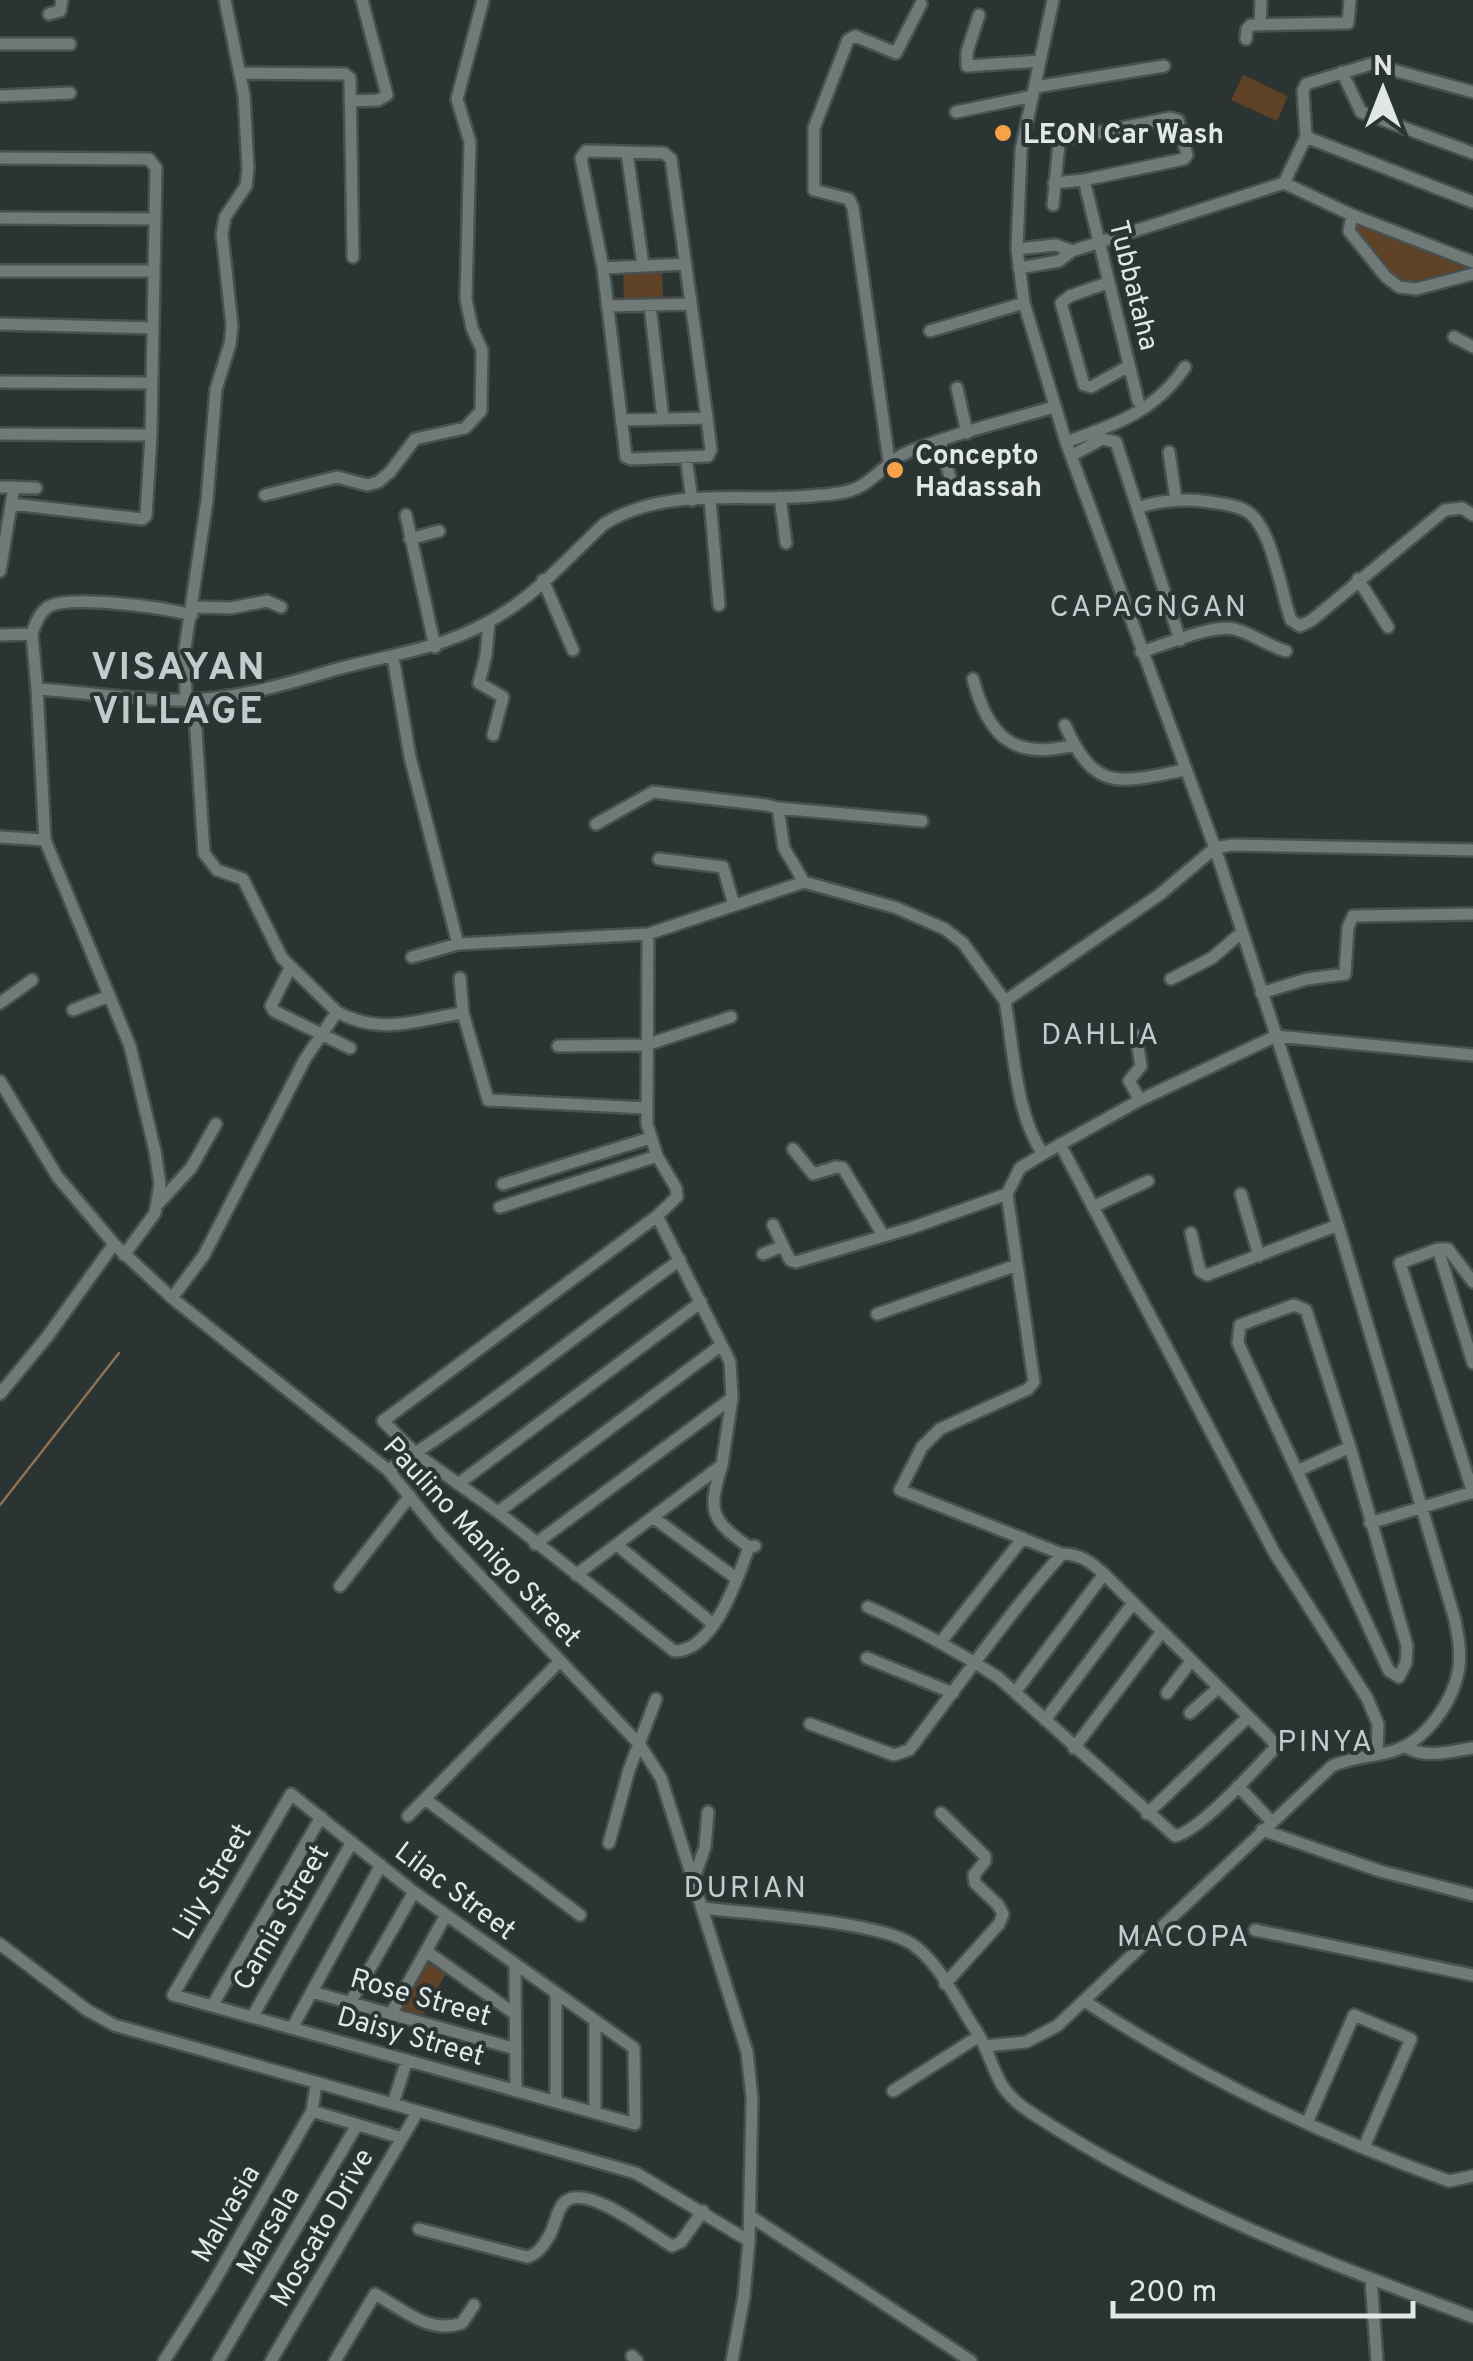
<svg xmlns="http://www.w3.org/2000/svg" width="1473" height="2361" font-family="Overpass,sans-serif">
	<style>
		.green { fill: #5f4125 }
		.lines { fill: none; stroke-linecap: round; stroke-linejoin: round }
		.stream { stroke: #8d7252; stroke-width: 2.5 }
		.minor-casing { stroke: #485050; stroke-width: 16 }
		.minor { stroke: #6f7a79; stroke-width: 11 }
		.poi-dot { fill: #f7a149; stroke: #2a3433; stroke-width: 4 }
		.labels { text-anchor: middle; stroke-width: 8; stroke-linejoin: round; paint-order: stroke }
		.poi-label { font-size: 28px; font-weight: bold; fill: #e0e7e6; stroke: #2a3433; text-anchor: start }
		.street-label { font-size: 28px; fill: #e0e7e6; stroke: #2a3433 }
		.neighbourhood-label { font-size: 30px; letter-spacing: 2.5px; fill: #c1cdcc; stroke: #2a3433 }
		.district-label { font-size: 38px; font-weight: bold; letter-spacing: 2.5px; fill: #c1cdcc; stroke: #2a3433 }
	</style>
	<rect width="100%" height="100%" fill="#2a3433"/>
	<path class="green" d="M1243 75 1288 96 1277 121 1231 100Z
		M1357 224 1472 267C1451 279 1419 292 1395 278 1380 269 1367 248 1356 236Z
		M662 271 663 299 624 301 623 272Z
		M426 1962 446 1973 421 2018 401 2007Z"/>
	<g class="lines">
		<path class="stream" d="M0 1505 119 1353"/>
		<defs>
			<path id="minor" d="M49 14 60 11 62 0
				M979 15 967 52V66L1040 61
				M1260 24 1261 0
				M1246 39 1247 29 1251 25 1348 23 1350 0
				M0 44H70
				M1342 72 1361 112 1473 153
				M240 73 345 74 350 78 353 257
				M1035 87 1164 66
				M0 96 70 93
				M350 101 378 100 387 95 362 0
				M956 112 1033 96
				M1306 137 1473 202
				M586 151 664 153 671 159 707 418 711 450 708 456 631 459 626 457 603 268 581 158Z
				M627 153 643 265
				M0 158 149 159 156 168 151 435 146 516 142 519 12 504
				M1084 180 1138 401
				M1284 183 1306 137 1303 91 1306 84 1371 64 1473 92
				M1284 183 1352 215 1473 262
				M1053 205 1059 143 1062 140 1170 118 1178 120 1187 155 1184 159 1084 180 1054 183
				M1352 215 1349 231 1386 277 1399 287 1416 289 1473 274
				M0 218 155 219
				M1017 249 1056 245 1072 251
				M603 268 686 264
				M1019 268 1059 261 1072 251 1284 183
				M0 271H154
				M1107 283 1070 296 1061 303 1084 385 1091 387 1129 366
				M650 305 663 419
				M607 306 691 304
				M0 324 153 328
				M930 331 1024 303
				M1454 337 1473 347
				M0 382 152 383
				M957 388 967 433
				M623 420 707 418
				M0 434 151 435
				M940 441 953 488
				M1066 442C1114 425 1155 412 1185 367
				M1169 452 1176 500
				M1071 456 1102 439 1116 442 1180 640
				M686 457 692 500
				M889 461 853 208 849 199 814 190V128L848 40 855 36 896 53 921 4
				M0 487 36 488
				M265 495 337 477 367 485 378 482 390 472 415 439 465 428 481 411 482 350 472 328 466 299 470 142 457 99 483 0
				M780 497 786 543
				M710 499 719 605
				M1140 507C1163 500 1186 498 1210 502 1223 504 1237 505 1248 512 1272 528 1281 593 1291 620L1300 626 1312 620 1445 510 1462 508 1473 515
				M406 515 435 647
				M410 539 439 531
				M0 571 14 487
				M1358 579 1388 627
				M543 580 573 650
				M193 607 231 608 267 601 281 607
				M489 622 486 655 479 683 503 697 493 735
				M32 634C35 624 39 613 48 607 69 594 166 608 192 615
				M0 635 32 634 37 689C85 692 133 700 181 700 235 700 286 684 337 669 401 652 451 648 508 610 543 587 574 552 604 524 668 484 751 504 821 495 833 494 848 493 859 487 877 478 888 460 908 452 955 433 1006 421 1054 407
				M1141 652C1164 645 1212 624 1234 629 1252 633 1268 646 1286 651
				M393 657 410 757 458 944
				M973 679C988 736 1013 761 1074 745
				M37 689 45 840 130 1046 155 1151 160 1184 155 1213 124 1255
				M194 700 204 853 217 870 243 879 282 958 337 1012
				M186 701 185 648 207 500 216 389 230 344 232 326 222 234 225 217 246 186 248 168 244 95 225 0
				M1065 725C1095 794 1120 782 1185 770
				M778 808 922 821
				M596 824 653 792 766 805 778 808 784 848 804 882
				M0 837 45 840
				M659 859 723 867 734 905
				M648 934 647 1124 657 1156 676 1188 677 1197 657 1216 383 1421 415 1453 498 1512 674 1651C714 1652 738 1577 749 1547
				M412 957 458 944 648 934 804 882 897 908 945 929 963 943 1005 1001 1159 895 1215 848 1232 845 1473 850
				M290 968 271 1006 274 1011 350 1048
				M460 978 463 1013 488 1100 646 1108
				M1171 979 1212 958 1241 933
				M1261 993 1307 979 1345 974 1348 927 1353 916 1473 914
				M1005 1001C1014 1050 1015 1113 1043 1154
				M0 1003 32 980
				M73 1010 109 996
				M1136 1036 1141 1066 1129 1081 1140 1100
				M558 1046 646 1045 731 1017
				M0 1081 57 1176 114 1244 172 1298 388 1470 441 1535 640 1745 661 1778 747 2052 752 2098 749 2241 744 2296 732 2361
				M1060 1144 1274 1552 1367 1698 1378 1724 1377 1754
				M793 1149 813 1174 836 1167 843 1168 883 1235
				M503 1184 650 1138
				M1241 1194 1259 1256
				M158 1204 191 1168 216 1124
				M500 1207 657 1156
				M1093 1207 1148 1181
				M773 1225 783 1246
				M1191 1233 1200 1271 1207 1275 1338 1225
				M1438 1249 1473 1363
				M763 1254 783 1246 790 1260 796 1262 911 1228 1007 1194
				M1473 1282 1448 1249H1438L1400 1263 1473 1493
				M172 1298 204 1255 305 1059 337 1012C383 1036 414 1020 463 1013
				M1294 1305 1306 1310 1350 1447 1407 1646 1406 1663 1399 1677 1389 1671 1238 1343 1240 1325Z
				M877 1314 1017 1265
				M0 1394 47 1337 114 1244
				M722 1465C707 1512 711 1520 749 1547L755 1546
				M388 1470C490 1408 582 1329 680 1260
				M1297 1471 1350 1447
				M458 1484 701 1302
				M498 1512 720 1346
				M654 1518 737 1579
				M1370 1523 1473 1492
				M535 1544 732 1398
				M617 1545 713 1624
				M1062 1554 900 1490 922 1447 940 1429 1028 1389 1034 1382 1007 1194 1020 1168 1043 1154 1140 1100 1276 1036 1473 1055
				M576 1575 722 1465 732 1398 730 1362 657 1216
				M340 1586 410 1496
				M940 1643 1023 1538
				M867 1658 953 1693
				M1016 1691 1104 1574
				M1167 1693 1191 1661
				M1190 1713 1218 1688
				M1045 1720 1133 1603
				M810 1724 894 1755 909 1750C959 1685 1007 1615 1062 1554 1080 1554 1091 1562 1104 1574L1266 1734 1275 1744 1274 1749C1254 1770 1200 1831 1175 1836L999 1678C957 1651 914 1627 868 1607
				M1405 1746C1424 1760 1451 1751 1473 1748
				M1074 1748 1161 1633
				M1238 1786 1271 1821
				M291 1794 414 1892 634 2048 635 2124 173 1995Z
				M425 1799 580 1915
				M941 1813 985 1856V1861L974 1875 975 1883 998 1905 1003 1914 999 1924 945 1984
				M1147 1814 1248 1717
				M408 1816 560 1661
				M1262 1830 1380 1871 1473 1895
				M609 1843 629 1770 656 1699
				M694 1878 705 1847 708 1812
				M704 1908C751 1914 877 1921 912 1944 939 1962 957 2002 975 2029 999 2066 989 2086 1033 2114 1169 2203 1321 2261 1473 2317
				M1255 1930 1473 1975
				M0 1944 87 2010 114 2025 636 2173 749 2241
				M426 1951 515 2014
				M515 1965 516 2091
				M312 1992 516 2049
				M1086 2002C1200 2077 1321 2135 1449 2181L1473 2176
				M350 2003 414 1892
				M212 2006 321 1817
				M391 2014 446 1915
				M252 2017 352 1842
				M292 2028 381 1865
				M985 2046 1026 2042 1057 2026 1332 1766C1352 1757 1372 1757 1393 1751 1426 1741 1454 1701 1459 1667 1461 1651 1458 1636 1455 1620L1338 1225 1215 848 1066 442 1024 303 1017 249 1021 150 1053 0
				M893 2091 979 2036
				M556 2102V1994
				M393 2104 407 2060
				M312 2111 402 2138
				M595 2113V2021
				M1307 2123 1354 2015 1411 2039 1364 2147
				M750 2216 971 2361
				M419 2229 527 2257C538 2254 543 2246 549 2236 555 2227 557 2207 566 2201 589 2184 652 2235 672 2246L681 2242 703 2211
				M1371 2280 1377 2361
				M632 2356 637 2361
				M164 2361 211 2287 312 2111 316 2084
				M218 2361 357 2125
				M271 2361 414 2118
				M335 2361 375 2294C403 2309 429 2335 462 2323L474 2305"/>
		</defs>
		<use href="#minor" class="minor-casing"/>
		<use href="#minor" class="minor"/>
	</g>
	<g class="poi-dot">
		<circle cx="1003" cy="133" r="10"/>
		<circle cx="895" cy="470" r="10"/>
	</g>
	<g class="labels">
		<g class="poi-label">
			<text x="1023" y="143">LEON Car Wash</text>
			<text x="915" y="464">Concepto<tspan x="915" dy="32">Hadassah</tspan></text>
		</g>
		<g class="street-label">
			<text transform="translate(1135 285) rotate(76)" y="10">Tubbataha</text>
			<text transform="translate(483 1541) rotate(47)" y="10">Paulino Manigo Street</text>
			<text transform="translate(211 1881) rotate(-60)" y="10">Lily Street</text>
			<text transform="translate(456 1890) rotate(37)" y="10">Lilac Street</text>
			<text transform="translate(280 1917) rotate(-60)" y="10">Camia Street</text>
			<text transform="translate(421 1996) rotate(16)" y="10">Rose Street</text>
			<text transform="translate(411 2035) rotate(16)" y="10">Daisy Street</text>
			<text transform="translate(225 2213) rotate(-60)" y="10">Malvasia</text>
			<text transform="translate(321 2227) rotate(-60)" y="10">Moscato Drive</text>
			<text transform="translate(267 2230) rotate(-60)" y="10">Marsala</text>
		</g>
		<g class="neighbourhood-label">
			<text x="1149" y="616">CAPAGNGAN</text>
			<text x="1101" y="1044">DAHLIA</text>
			<text x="1326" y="1751">PINYA</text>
			<text x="746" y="1897">DURIAN</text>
			<text x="1184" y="1946">MACOPA</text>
		</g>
		<g class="district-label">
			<text x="179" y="679">VISAYAN<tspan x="179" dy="44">VILLAGE</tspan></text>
		</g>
	</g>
	<g transform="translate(1383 90)" stroke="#2a3433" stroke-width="8" paint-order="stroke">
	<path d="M0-8L18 38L0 25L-18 38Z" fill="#e0e7e6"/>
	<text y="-15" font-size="28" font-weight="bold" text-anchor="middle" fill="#e0e7e6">N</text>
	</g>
	<path d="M1113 2301v15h300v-15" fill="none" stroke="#e0e7e6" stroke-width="5"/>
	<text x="1128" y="2301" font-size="30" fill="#e0e7e6" stroke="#2a3433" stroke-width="8" paint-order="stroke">200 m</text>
</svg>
